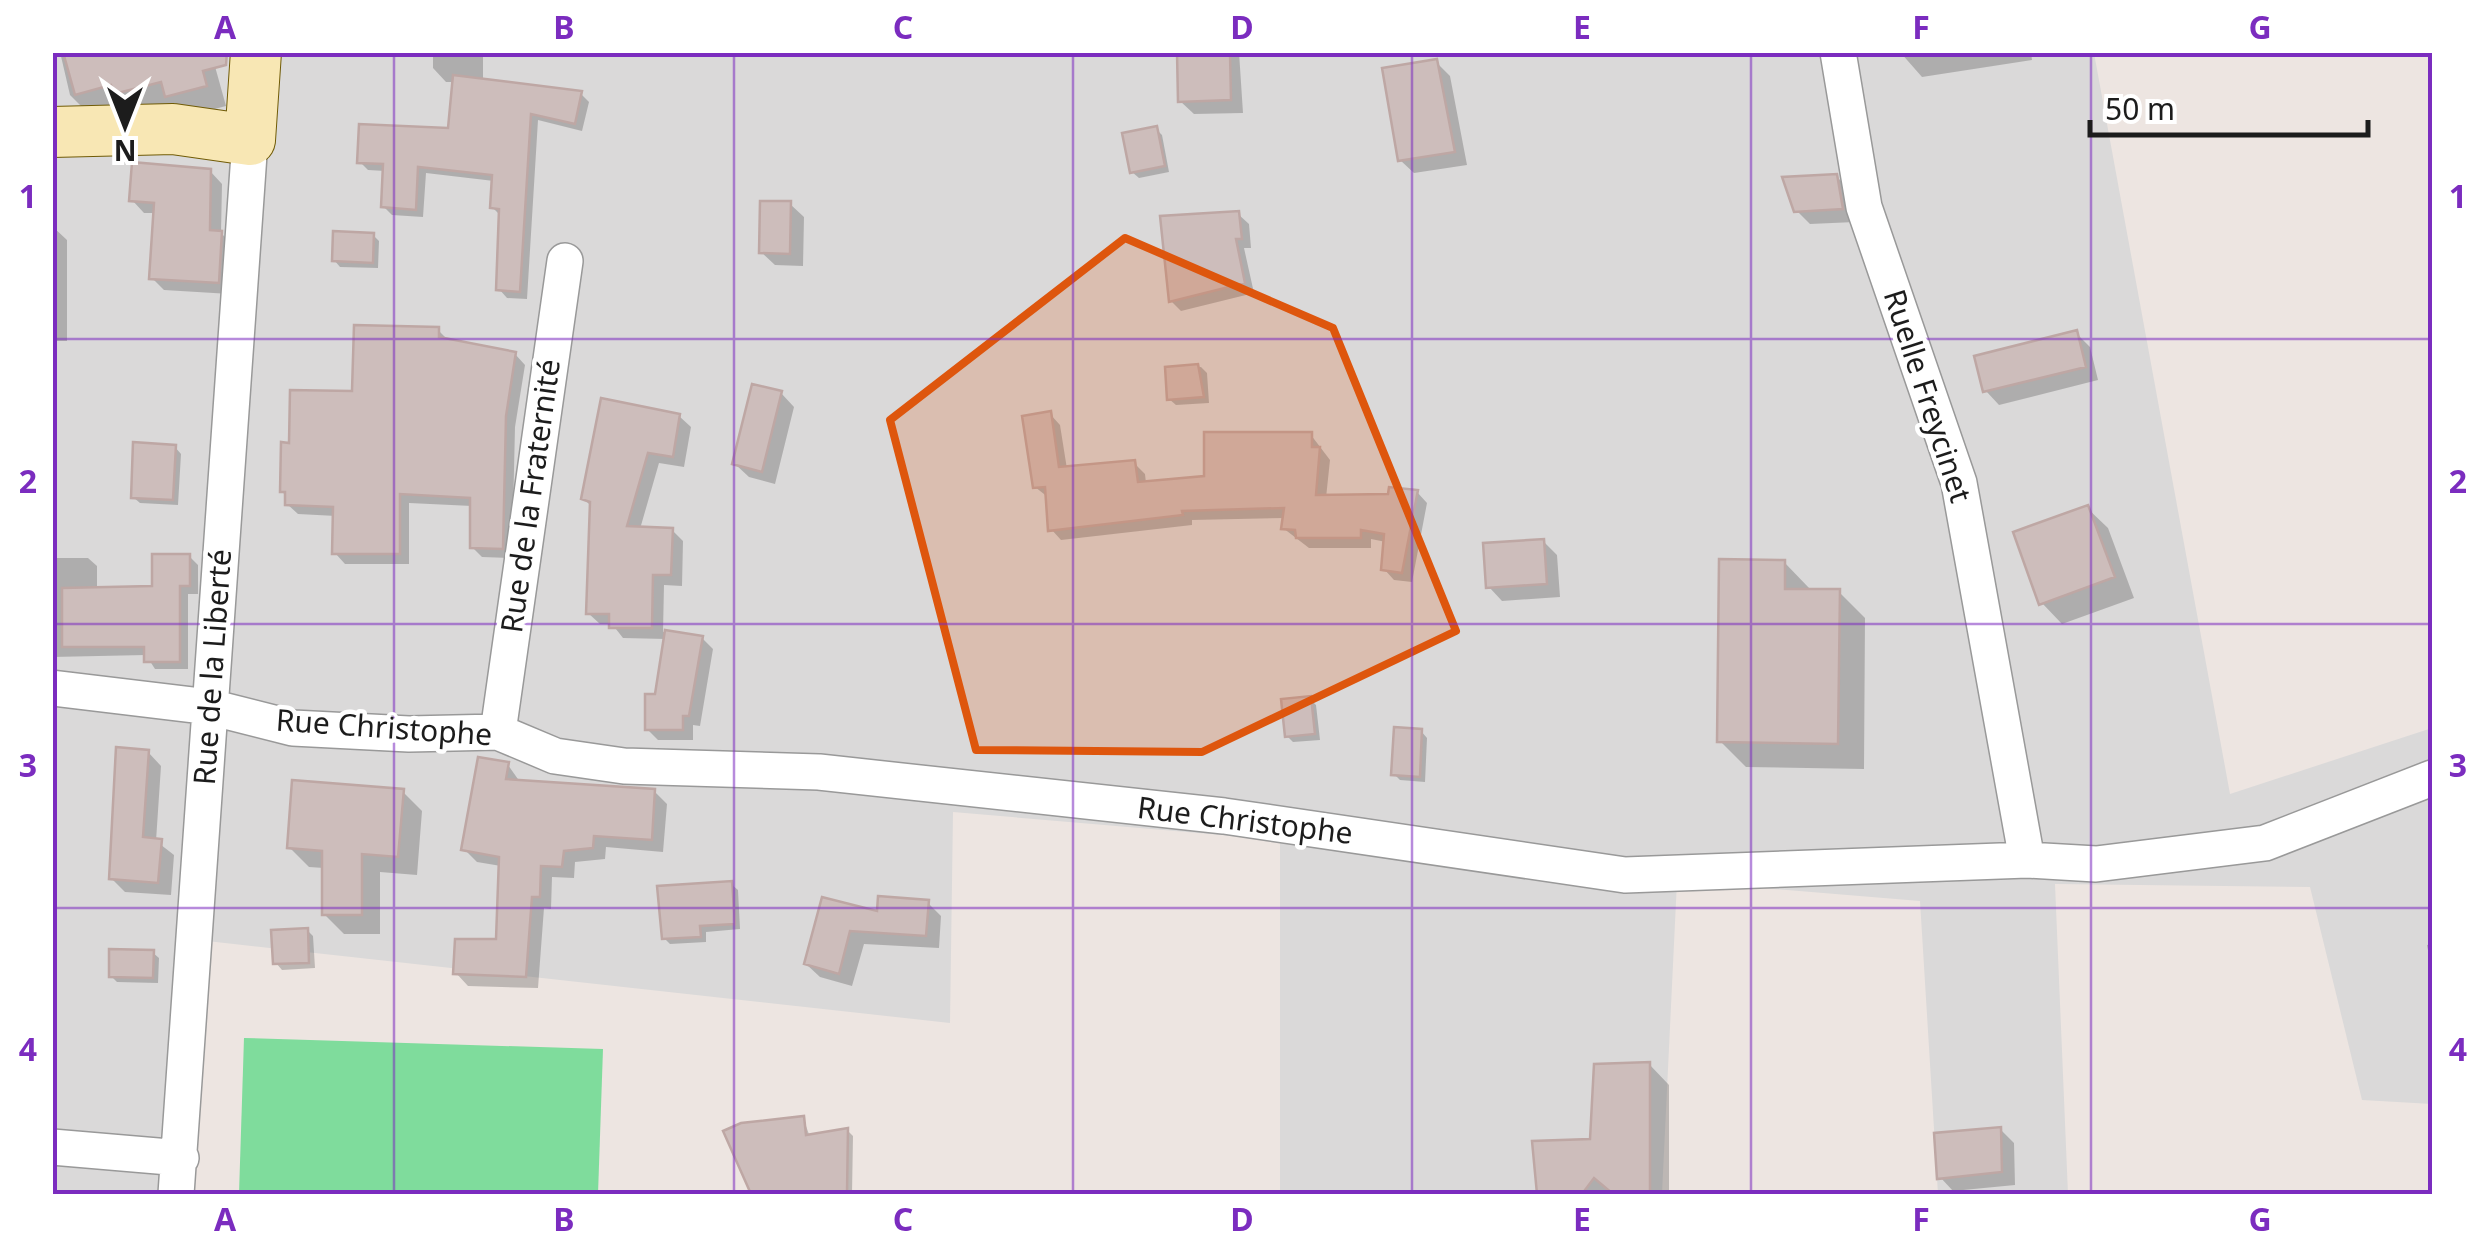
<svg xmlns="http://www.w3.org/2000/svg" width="2485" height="1247" font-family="'Noto Sans',sans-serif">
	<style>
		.residential { fill: #dad9d9 }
		.pitch { fill: #7fdc9c }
		.shadow { fill: #0003 }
		.building { fill: #cdbdbb; stroke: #bea7a4; stroke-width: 2.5 }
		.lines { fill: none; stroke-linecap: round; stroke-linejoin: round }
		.street-casing { stroke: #999; stroke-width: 38 }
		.secondary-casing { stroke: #705b06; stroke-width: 52 }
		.street { stroke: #fff; stroke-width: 35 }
		.secondary { stroke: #f8e7b4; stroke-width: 50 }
		.marked { fill: #de560d; fill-opacity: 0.2; stroke: #de560d; stroke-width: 8; stroke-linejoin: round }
		.grid { fill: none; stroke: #7b2cbf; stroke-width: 2.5; stroke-opacity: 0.55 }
		.labels { text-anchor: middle; stroke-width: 9; stroke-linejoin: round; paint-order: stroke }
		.street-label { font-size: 30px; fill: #1c1c1c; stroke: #fff }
		.neatline { fill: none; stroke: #7b2cbf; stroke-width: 4 }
		.grid-label { font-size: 32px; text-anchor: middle; font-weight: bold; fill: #7b2cbf }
	</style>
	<rect width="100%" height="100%" fill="#ede5e1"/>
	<path class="residential" d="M52 53H2094L2230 794 2432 728V1104L2362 1100 2310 887 2055 884 2068 1194H1938L1920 901 1677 881 1662 1194H1280V840L953 812 950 1023 207 941 174 1194H53Z"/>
	<path class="pitch" d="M244 1038 603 1049 598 1194H239Z"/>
	<path class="shadow" d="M60 52H211L226 106 188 116 175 103 136 113 91 116 70 95Z
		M433 52H483V82L581 94 589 102 582 131 538 120 527 299 507 298 499 289 501 216 492 207 494 181 426 173 423 217 392 215 383 206 385 171 368 170 360 162 451 131 455 82H446L433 68Z
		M1179 52H1239L1243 113 1194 114 1180 101Z
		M1900 52H2031L2032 60 1922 77Z
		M1436 62 1450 76 1467 165 1414 173 1400 160Z
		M1156 129 1162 135 1169 172 1139 178 1132 172Z
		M210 171 222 184 221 233 233 245 230 294 164 290 152 278 156 213H144L132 200Z
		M1836 176 1850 190 1855 222 1810 224 1796 210Z
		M790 204 804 217 803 266 775 265 761 252Z
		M1238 214 1249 224 1251 248H1244L1254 293 1181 311 1171 301Z
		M52 226 67 240V341H52Z
		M373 235 379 241 378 268 340 267 334 260Z
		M438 330 448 340 515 354 525 365 515 427 512 558 482 557 472 547V506L409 503V564H345L335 553 336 516 298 514 287 504 283 491 291 445Z
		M2076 333 2090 347 2098 380 1999 405 1986 391Z
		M1201 367 1207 373 1209 403 1176 405 1169 399 1167 369Z
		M781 393 794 407 775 484 749 477 735 464Z
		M1050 414 1060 425 1067 469 1134 463 1145 474 1146 483 1207 478 1311 435 1330 460 1326 498 1417 492 1427 503 1412 582 1394 580 1384 569 1386 542 1371 539V548H1309L1283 528 1285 518 1192 520V525L1061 540 1051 529 1049 498 1035 487Z
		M679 416 691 427 684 467 659 463 640 529 672 530 683 541 682 586 664 585 663 632 702 638 713 649 700 726 693 725V740H658L647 729 666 639 623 638 612 624H600L588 613 592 507 584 499Z
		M175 447 181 454 178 505 140 503 133 497Z
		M2087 508 2108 528 2134 598 2062 624 2042 603Z
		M1543 541 1557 555 1560 597 1502 601 1489 587Z
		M189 556 198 565V594H188V669H155L146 655 52 657V558H88L97 566V590L155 589Z
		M1784 562 1810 589 1839 592 1865 618 1864 769 1746 767 1720 741Z
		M1310 699 1316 705 1320 740 1293 742 1287 736Z
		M1421 731 1427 738 1425 782 1400 780 1394 774Z
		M148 752 161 766 156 841 174 855 171 895 125 892 111 878Z
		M508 765 520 782 654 791 667 804 663 852 606 847 605 859 575 862 574 878 552 877 551 909 544 908 538 988 468 986 456 973 499 942 501 866 477 862 464 849Z
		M403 792 422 811 417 875 380 872V934H344L324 914V868L309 867 289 847Z
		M731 884 738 890 740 929 706 932V942L670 944 664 938Z
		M824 900 879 915 927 902 941 916 939 948 864 944 852 986 820 977 806 964Z
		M307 930 313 936 315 968 282 970 276 963Z
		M2432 944V971L2427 945Z
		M152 952 159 958 158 983 117 982 111 976Z
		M1649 1064 1669 1085V1194H1542L1540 1191 1593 1141Z
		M803 1118 810 1137 847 1130 853 1136 852 1194H753L726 1133Z
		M2000 1129 2014 1143 2015 1185 1953 1191 1940 1177Z"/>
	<path class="building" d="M63 52H227L226 65 203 71 207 86 165 97 161 82 114 94 111 85 75 95Z
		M1177 52H1230L1231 100 1178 102Z
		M1437 59 1455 152 1398 161 1382 68Z
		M453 75 582 91 575 124 531 114 520 292 496 290 499 209 490 208 492 175 418 167 416 210 381 207 383 164 357 163 359 124 448 128Z
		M1157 126 1165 166 1130 173 1122 133Z
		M132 162 211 169 210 230 222 231 219 283 149 279 154 203 129 201Z
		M1837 174 1843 209 1794 212 1782 177Z
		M760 201H791L790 254 759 253Z
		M1239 211 1242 239H1236L1245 283 1169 302 1160 216Z
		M333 231 374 233 373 263 332 261Z
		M354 325 439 327V337L516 352 506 416 503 549 470 548V498L400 494V554H332L333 507 285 505V492H280L281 442 289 443 290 390 352 391Z
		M2077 330 2086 367 1983 392 1974 356Z
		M1198 364 1204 397 1167 400 1165 367Z
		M752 384 782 391 762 472 732 464Z
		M601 398 680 414 673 457 648 453 627 526 673 528 671 575H653L652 628H609V614H586L590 502 581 499Z
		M1051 411 1059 467 1135 460 1138 482 1204 476V432H1312V447H1320L1316 495 1388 494 1389 487 1418 490 1402 573 1381 570 1384 534 1361 530V538H1296L1295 530 1281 529 1284 508 1182 511 1183 515 1048 531 1045 487 1033 488 1022 416Z
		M133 442 176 445 173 500 131 498Z
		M2088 505 2115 577 2039 605 2013 532Z
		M1544 539 1547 584 1486 588 1483 543Z
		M152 554H190V586H180V662H144V647H62V588L152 586Z
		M1719 559 1785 560V589H1840L1838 744 1717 742Z
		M665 630 703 636 689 716H683V730H645V694H655Z
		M1311 696 1315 734 1285 737 1281 699Z
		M1394 727 1422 729 1420 777 1391 775Z
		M116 747 149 750 143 837 162 839 158 883 109 879Z
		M478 757 509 762 506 779 655 789 652 840 594 836 593 848 564 851 562 867 541 866 540 897H532L526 977 453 974 455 939H496L499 857 461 850Z
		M292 780 404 789 398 857 362 854V915H322V851L287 848Z
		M732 881 735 924 700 926 701 937 662 939 657 886Z
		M878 896 929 900 926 936 850 931 839 974 804 964 822 897 877 911Z
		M308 928 309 963 273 964 271 930Z
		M109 949 154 950 153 978 109 977Z
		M1650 1062V1194H1613L1594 1178 1582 1194H1537L1532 1141 1590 1139 1594 1064Z
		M804 1116 806 1135 848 1128 847 1194H751L723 1131 741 1123Z
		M2001 1127 2002 1172 1937 1179 1934 1133Z"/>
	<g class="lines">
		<defs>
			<path id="street" d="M1838 52 1864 207 1959 483 2027 860
				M52 688 210 707 293 728 409 734 498 732 555 756 624 766 819 772 1224 816 1625 875 2027 860 2096 864 2265 843 2432 778
				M498 732 565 261
				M52 1147 181 1158
				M176 1194 250 140"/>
			<path id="secondary" d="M52 132 173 129 250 140 256 52"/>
		</defs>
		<use href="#street" class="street-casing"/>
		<use href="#secondary" class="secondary-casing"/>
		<use href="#street" class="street"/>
		<use href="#secondary" class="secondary"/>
	</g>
	<path class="marked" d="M1125 238 1333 328 1456 631 1202 752 976 750 890 420Z"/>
	<path class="grid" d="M394 52V1194M734 52V1194M1073 52V1194M1412 52V1194M1751 52V1194M2091 52V1194M52 339H2432M52 624H2432M52 908H2432"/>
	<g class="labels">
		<g class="street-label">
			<text transform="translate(1927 396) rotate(72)" y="10">Ruelle Freycinet</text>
			<text transform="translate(531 496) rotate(-82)" y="10">Rue de la Fraternité</text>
			<text transform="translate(213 667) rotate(-86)" y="10">Rue de la Liberté</text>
			<text transform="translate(384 728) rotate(4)" y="10">Rue Christophe</text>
			<text transform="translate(1245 821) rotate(7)" y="10">Rue Christophe</text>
		</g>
	</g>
	<rect width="2485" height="1247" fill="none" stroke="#ffffff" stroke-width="110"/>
	<g transform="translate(125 125) rotate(180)" stroke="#ffffff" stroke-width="8" paint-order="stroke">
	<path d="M0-8L18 38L0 25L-18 38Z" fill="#1c1c1c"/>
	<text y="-15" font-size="28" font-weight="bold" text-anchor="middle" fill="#1c1c1c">N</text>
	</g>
	<path d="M2090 120v15h278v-15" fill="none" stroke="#1c1c1c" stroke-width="5"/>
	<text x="2105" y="120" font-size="30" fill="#1c1c1c" stroke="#ffffff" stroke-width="8" paint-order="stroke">50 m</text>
	<rect x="55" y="55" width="2375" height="1137" class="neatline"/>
	<g class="grid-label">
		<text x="225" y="39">A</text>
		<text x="564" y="39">B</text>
		<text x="903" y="39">C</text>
		<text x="1242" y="39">D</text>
		<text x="1582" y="39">E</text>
		<text x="1921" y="39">F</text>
		<text x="2260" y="39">G</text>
		<text x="28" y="208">1</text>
		<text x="2458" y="208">1</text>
		<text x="28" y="493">2</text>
		<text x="2458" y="493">2</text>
		<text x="28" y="777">3</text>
		<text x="2458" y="777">3</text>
		<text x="28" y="1061">4</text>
		<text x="2458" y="1061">4</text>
		<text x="225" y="1231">A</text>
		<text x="564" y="1231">B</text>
		<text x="903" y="1231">C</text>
		<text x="1242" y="1231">D</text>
		<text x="1582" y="1231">E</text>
		<text x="1921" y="1231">F</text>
		<text x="2260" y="1231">G</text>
	</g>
</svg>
